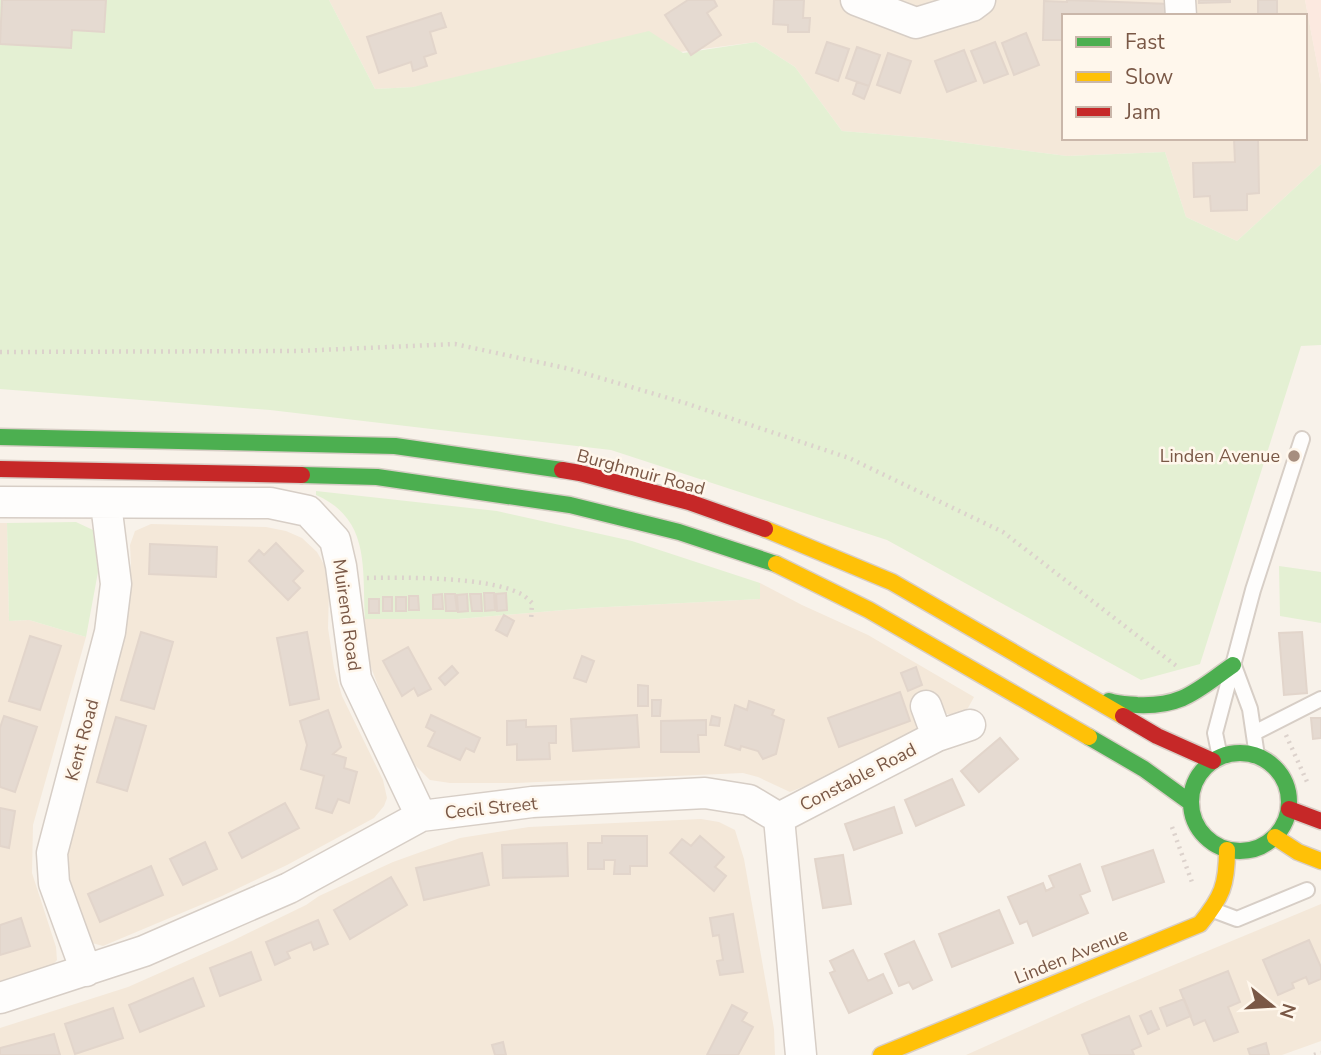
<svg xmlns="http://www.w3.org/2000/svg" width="1321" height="1055" font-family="'Nunito Sans',sans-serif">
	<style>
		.residential { fill: #f4e8d9; fill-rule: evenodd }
		.commercial { fill: #fce9e0 }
		.green { fill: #e4f0d3 }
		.building { fill: #e5dad1; stroke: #e2d5cb; stroke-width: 2 }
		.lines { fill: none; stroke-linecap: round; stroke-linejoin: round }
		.lane-casing { stroke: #d7cec6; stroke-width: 18 }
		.street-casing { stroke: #d7cec6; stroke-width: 33 }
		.fast-casing { stroke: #d8cec6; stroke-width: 19 }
		.slow-casing { stroke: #d8cec6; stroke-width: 19 }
		.jam-casing { stroke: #d8cec6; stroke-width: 19 }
		.path { stroke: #dcd2cc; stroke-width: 4.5; stroke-dasharray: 2 5; stroke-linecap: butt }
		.lane { stroke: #fefdfc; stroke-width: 14 }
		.street { stroke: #fefdfc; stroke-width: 30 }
		.fast { stroke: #4caf50; stroke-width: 16 }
		.slow { stroke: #ffc107; stroke-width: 16 }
		.jam { stroke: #c62828; stroke-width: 16 }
		.poi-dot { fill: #a68e7f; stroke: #fff7ec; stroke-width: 2.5 }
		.labels { text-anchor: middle; stroke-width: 5; stroke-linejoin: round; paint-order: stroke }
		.poi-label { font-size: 18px; fill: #7a5846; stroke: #fff7ec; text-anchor: end }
		.street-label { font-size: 18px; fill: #7a5846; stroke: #fff7ec }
	</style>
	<rect width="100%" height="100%" fill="#f8f2ea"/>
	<path class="residential" d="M329 0H1305L1321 84V164L1237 241 1186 217 1165 152 1067 156 927 138 842 131 795 67 756 42 413 87 375 89ZM1064 16H1305V138H1064Z
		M0 523H7L9 621 29 620 86 637 33 825 32 873 56 947 57 960 49 969 0 983Z
		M151 524 266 527 286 531 302 538 317 552 327 570 329 591 328 628 334 668 342 696 383 780 387 798 384 806 374 818 287 865 222 896 103 946 92 943 83 926 70 889 63 857 128 601 131 564 130 545 135 531Z
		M760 583 802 605 868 635 974 697 968 708 959 715 947 714 933 709 916 722 917 734 872 759 790 792 758 777 743 773 516 783H450L430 780 415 765 390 717 366 654 365 619H458L588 608 760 599Z
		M701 819 719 822 735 830 744 859 774 1029 775 1055H0V1028L128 987 232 941 306 905 319 896 393 862 460 838 529 827Z
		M1321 904V1041L1282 1055H966L1087 1001Z"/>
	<path class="commercial" d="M1305 0H1321V84Z"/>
	<path class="green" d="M0 0H329L375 89 413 87 649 31 683 53 756 42 795 67 842 131 927 138 1067 156 1165 152 1186 217 1237 241 1321 164V345L1301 346 1200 664 1141 680 887 540 611 450 270 410 0 389Z
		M316 491 497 511 632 541 760 583V599L588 608 458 619H365C362 569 371 519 316 495Z
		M76 522 93 530 98 572 86 637 29 620 9 621 7 523Z
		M1279 566 1321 572V623L1280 616Z"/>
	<path class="building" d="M2 0H106L104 32 72 30 71 48 0 44Z
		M688 0H714L717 6 707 13 721 35 691 55 665 15Z
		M774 0H804L803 18H810L809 32H788V25L773 24Z
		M1067 0 1169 4 1168 16H1064V40H1043L1044 1 1067 2Z
		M1199 0H1230V2L1199 3Z
		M1258 0H1277V16H1258Z
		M441 13 446 27 430 32 436 53 424 57 427 66 413 71 411 62 379 73 367 37Z
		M1026 33 1039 65 1014 75 1002 43Z
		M827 42 849 49 838 81 816 73Z
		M995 42 1008 74 984 83 971 51Z
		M857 47 880 55 869 86 846 78Z
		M964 50 976 81 947 92 935 61Z
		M888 53 911 61 900 93 877 85Z
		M857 82 869 86 864 99 853 94Z
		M1234 138H1258L1259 193 1247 194V210L1211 211 1210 196 1194 197 1193 163 1235 162Z
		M276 543 303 571 293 581 300 588 288 600 249 561 259 550 264 555Z
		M150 544 217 547 216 577 149 574Z
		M484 593H494L495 610 485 611Z
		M506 593 507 610 497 611 496 594Z
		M442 594 443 609H433V595Z
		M445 594H455L457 611H446Z
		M467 594 468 611 458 612 457 595Z
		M470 594H481L482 611H472Z
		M409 596H418L419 610H409Z
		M383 597H392V611H383Z
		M396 597H406V611H396Z
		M369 599H379V613H369Z
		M504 615 514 621 507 636 496 630Z
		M141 632 173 642 154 709 121 700Z
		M307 632 319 699 290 705 277 638Z
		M1302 632 1307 693 1284 695 1279 633Z
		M30 636 61 646 40 710 9 701Z
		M408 647 431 689 418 696 414 688 402 696 383 661Z
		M582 656 594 661 586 682 574 678Z
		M452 666 458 673 445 685 439 678Z
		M916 667 922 685 908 691 901 673Z
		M638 685 648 686V706H638Z
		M900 692 910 721 839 747 828 718Z
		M652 700H661L660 716H652Z
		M749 701 774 710 772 715 784 720 776 754 763 759 758 751 741 746 740 750 725 745 735 705 747 710Z
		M328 710 341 747 333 754 346 758 344 768 357 772 349 803 338 799 332 813 316 808 324 776 301 769 307 745 300 721Z
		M431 715 480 738 474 752 466 748 460 760 428 746 435 732 426 727Z
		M637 715 639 747 573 751 571 719Z
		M4 716 37 727 15 792 0 787V728Z
		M712 716 720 718 719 726 710 725Z
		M116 717 146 726 127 791 97 782Z
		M1311 718H1321V738L1313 739Z
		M526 720V727L556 726V743H549L550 759 517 760V744L507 745V721Z
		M706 720V735H698L699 752H661V721Z
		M1000 738 1018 759 979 792 961 771Z
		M952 779 964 805 916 826 905 800Z
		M285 803 299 828 242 858 229 833Z
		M894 807 902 833 854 850 845 824Z
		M0 808 15 811 9 848 0 846Z
		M602 836H647V866H630V874H614L615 860H604V869H588V843H602Z
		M700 836 724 857 715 867 726 876 714 891 670 853 682 839 691 846Z
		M205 842 217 869 183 885 170 859Z
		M567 843 568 876 503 878 502 845Z
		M1153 850 1164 882 1113 900 1102 867Z
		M482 853 489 885 424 900 416 868Z
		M843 855 851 904 823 908 815 859Z
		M1080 864 1090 891 1080 895 1088 913 1033 936 1027 921 1020 924 1008 897 1043 883 1046 891 1054 887 1049 876Z
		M151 866 163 895 100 922 88 894Z
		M391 877 407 905 350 939 334 910Z
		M999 910 1013 943 952 967 939 934Z
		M733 914 743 972 720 975 717 961 723 960 719 935 713 936 710 918Z
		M21 918 30 946 0 955V925Z
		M318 920 328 944 314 950 311 942 287 952 290 958 275 965 266 942Z
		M1309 940 1321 967V979L1309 984 1306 977 1292 983 1294 988 1278 995 1263 960Z
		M914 941 932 980 913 989 909 982 899 986 885 954Z
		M853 950 868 981 883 974 892 993 849 1013 830 973 835 971 830 961Z
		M251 952 261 980 220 996 210 968Z
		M1228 971 1240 1002 1228 1007 1238 1032 1214 1041 1205 1020 1194 1025 1180 990Z
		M193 978 204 1006 140 1032 129 1005Z
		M1184 999 1191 1016 1167 1026 1160 1008Z
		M732 1005 747 1013 742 1021 753 1027 738 1055H707Z
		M113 1008 123 1038 75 1054 65 1024Z
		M1151 1011 1159 1029 1148 1034 1140 1016Z
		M1129 1016 1141 1046 1132 1050 1134 1055H1090L1082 1035Z
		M54 1034 60 1055H0V1048Z
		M503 1042 506 1055H495L492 1045Z
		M1266 1043 1269 1055H1250L1248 1049Z"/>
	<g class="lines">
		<defs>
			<path id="lane" d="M1234 666 1250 709 1257 756
				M1254 733 1321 699
				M1220 757 1215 733 1253 590 1302 439
				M1213 910 1237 919 1307 890"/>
			<path id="street" d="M856 0 916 23 972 6 980 0
				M1180 0 1181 16
				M0 502 270 503 308 511 335 540 341 566 356 679 421 816
				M926 706 937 736
				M779 818 937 736 970 725
				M86 971 54 883 52 853 110 632 116 584 106 504
				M0 998 144 951 289 888 421 816 532 802 705 793 749 800 779 818 801 1055"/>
			<path id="fast" d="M0 437 395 446 562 470
				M302 475 377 477 570 505 679 532 776 564
				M1109 701C1118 704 1127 704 1137 705 1183 707 1197 690 1233 665
				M1089 737 1144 769 1191 803
				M1191 802a49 49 0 1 1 98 0a49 49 0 1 1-98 0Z"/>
			<path id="slow" d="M765 529 892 582 1123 716
				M776 564 869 610 1089 737
				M1275 837 1298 852 1321 861
				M881 1055 1200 924C1222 897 1227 885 1227 850"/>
			<path id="jam" d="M0 469 302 475
				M562 470 580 473 689 502 765 529
				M1123 716 1157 736 1213 761
				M1289 809 1321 821"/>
		</defs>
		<use href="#lane" class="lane-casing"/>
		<use href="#street" class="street-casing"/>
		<use href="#fast" class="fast-casing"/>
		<use href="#slow" class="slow-casing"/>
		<use href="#jam" class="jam-casing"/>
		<path class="path" d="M0 352 298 351 455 344 570 369 685 403 849 458 1003 532 1179 668
			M367 578C404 577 487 577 519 593 524 595 528 599 532 603L531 621
			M1286 735 1308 784
			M1172 827 1193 885
			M1314 1055 1321 1053"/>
		<use href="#lane" class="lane"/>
		<use href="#street" class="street"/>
		<use href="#fast" class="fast"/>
		<use href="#slow" class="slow"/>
		<use href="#jam" class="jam"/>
	</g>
	<circle class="poi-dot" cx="1294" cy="456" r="7"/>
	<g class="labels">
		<g class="poi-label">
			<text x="1280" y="462">Linden Avenue</text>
		</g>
		<g class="street-label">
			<text transform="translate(641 472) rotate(15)" y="6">Burghmuir Road</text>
			<text transform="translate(347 615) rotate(82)" y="6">Muirend Road</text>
			<text transform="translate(82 740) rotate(-75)" y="6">Kent Road</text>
			<text transform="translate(858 777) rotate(-27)" y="6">Constable Road</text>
			<text transform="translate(491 808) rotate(-6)" y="6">Cecil Street</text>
			<text transform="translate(1071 956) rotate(-22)" y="6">Linden Avenue</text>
		</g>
	</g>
	<rect x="1062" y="14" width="245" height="126" fill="#fff7ec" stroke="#cab7aa" stroke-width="2"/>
	<rect x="1076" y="37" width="35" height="10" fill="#4caf50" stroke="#cab7aa" stroke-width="2"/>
	<text x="1125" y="49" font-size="21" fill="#7a5846">Fast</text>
	<rect x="1076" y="72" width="35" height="10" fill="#ffc107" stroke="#cab7aa" stroke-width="2"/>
	<text x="1125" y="84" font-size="21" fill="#7a5846">Slow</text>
	<rect x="1076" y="107" width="35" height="10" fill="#c62828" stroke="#cab7aa" stroke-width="2"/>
	<text x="1125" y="119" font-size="21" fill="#7a5846">Jam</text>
	<g transform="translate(1272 1006) rotate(108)" stroke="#fff7ec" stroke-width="5" paint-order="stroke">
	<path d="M0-5L12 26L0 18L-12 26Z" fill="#7a5846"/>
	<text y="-10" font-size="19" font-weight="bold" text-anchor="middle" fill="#7a5846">N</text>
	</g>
</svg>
